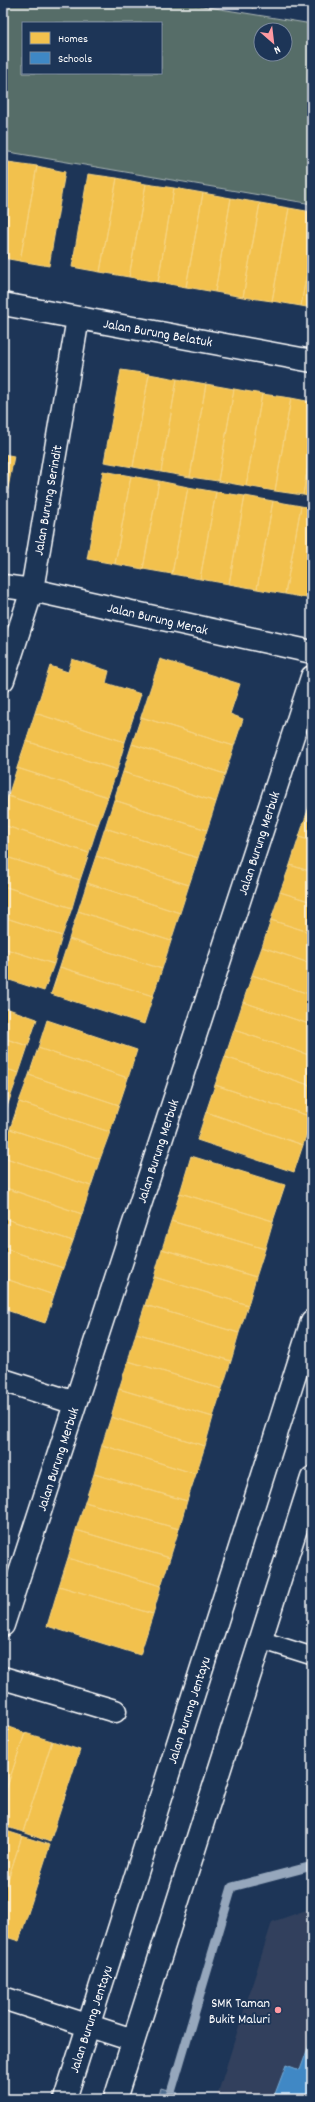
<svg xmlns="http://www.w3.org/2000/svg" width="315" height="2102" font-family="Dekko,sans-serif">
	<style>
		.built { fill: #31415d }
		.green { fill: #576d68; stroke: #abb6b4; fill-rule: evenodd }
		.water { fill: #506d8f; stroke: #96a7bc }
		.homes { fill: #f2c14e; stroke: #f6d483 }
		.schools { fill: #3f88c5; stroke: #79acd6 }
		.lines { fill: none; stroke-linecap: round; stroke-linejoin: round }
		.stream { stroke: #96a7bc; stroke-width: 9 }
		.service-casing { stroke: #fff; stroke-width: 20 }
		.minor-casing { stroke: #fff; stroke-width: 25 }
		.tertiary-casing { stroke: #fff; stroke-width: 25 }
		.service { stroke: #1d3557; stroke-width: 17 }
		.minor { stroke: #1d3557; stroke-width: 22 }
		.tertiary { stroke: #1d3557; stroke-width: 22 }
		.poi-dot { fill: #ff9aa2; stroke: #1d3557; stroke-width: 1.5 }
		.labels { text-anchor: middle; stroke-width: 4; stroke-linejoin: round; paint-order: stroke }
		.street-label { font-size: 14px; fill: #fff; stroke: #1d3557 }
		.poi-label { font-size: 14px; fill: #fff; stroke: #1d3557; text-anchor: end }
	</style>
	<rect width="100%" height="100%" fill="#1d3557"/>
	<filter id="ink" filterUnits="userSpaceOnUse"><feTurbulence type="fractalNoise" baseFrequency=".025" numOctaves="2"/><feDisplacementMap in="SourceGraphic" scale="8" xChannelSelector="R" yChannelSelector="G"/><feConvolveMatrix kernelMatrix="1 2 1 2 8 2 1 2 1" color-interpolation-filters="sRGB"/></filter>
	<g filter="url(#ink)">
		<path class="built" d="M312 1908V2099H216L272 1922Z"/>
		<path class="green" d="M3 3H184L312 24V204L3 151ZM23 23H161V73H23ZM261 30H285V54H261Z"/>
		<path class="water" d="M161 2088 178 2093 176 2099H158Z"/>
		<path class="homes" d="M251 3H266L252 8Z
			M285 3H300L286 8Z
			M3 161 8 162 3 189Z
			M8 162 37 166 20 261 3 258V189Z
			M37 166 65 172 49 266 20 261Z
			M88 174 117 178 100 272 72 267Z
			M117 178 146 184 129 277 100 272Z
			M146 184 174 188 158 282 129 277Z
			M174 188 203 193 186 287 158 282Z
			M203 193 231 198 215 292 186 287Z
			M231 198 260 203 243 297 215 292Z
			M260 203 289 208 272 301 243 297Z
			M289 208 312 212V242L301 306 272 301Z
			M312 242V308L301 306Z
			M121 370 149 374 133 467 104 462Z
			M149 374 177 379 161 472 133 467Z
			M177 379 206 384 190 477 161 472Z
			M206 384 234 389 218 481 190 477Z
			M234 389 262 394 246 486 218 481Z
			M262 394 291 398 275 491 246 486Z
			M291 398 312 402V442L303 495 275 491Z
			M312 442V497L303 495Z
			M3 454 14 456 5 504H3Z
			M103 471 131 476 115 564 87 559Z
			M131 476 159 481 143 569 115 564Z
			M159 481 188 487 172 574 143 569Z
			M188 487 216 492 200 579 172 574Z
			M216 492 245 496 229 584 200 579Z
			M245 496 273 501 257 589 229 584Z
			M273 501 301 506 285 594 257 589Z
			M301 506 312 508V599L285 594Z
			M72 659 109 671 106 683 141 694 125 742 35 713 50 666 68 672Z
			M160 659 240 684 230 714 243 719 234 746 141 717Z
			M35 713 125 742 117 770 26 741Z
			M141 717 234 746 225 774 132 744Z
			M26 741 117 770 108 797 17 768Z
			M132 744 225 774 216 802 123 772Z
			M17 768 108 797 98 825 8 796Z
			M123 772 216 802 207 830 114 800Z
			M8 796 98 825 89 853 3 825V811Z
			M312 798V811L308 810Z
			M114 800 207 830 198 858 105 828Z
			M308 810 312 811V841L299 837Z
			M3 825 89 853 80 880 3 856Z
			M105 828 198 858 189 885 96 856Z
			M299 837 312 841V872L290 865Z
			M3 856 80 880 72 908 3 886Z
			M96 856 189 885 180 913 87 883Z
			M290 865 312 872V902L280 892Z
			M87 883 180 913 171 941 78 911Z
			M3 886 72 908 62 936 3 917Z
			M280 892 312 902V933L271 920Z
			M78 911 171 941 162 969 69 939Z
			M3 917 62 936 54 964 3 948Z
			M271 920 312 933V964L262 947Z
			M69 939 162 969 153 996 60 967Z
			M262 947 312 964V995L252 975Z
			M3 948 54 964 44 991 3 978Z
			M60 967 153 996 144 1024 51 994Z
			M252 975 312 995V1025L243 1002Z
			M243 1002 312 1025V1056L234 1030Z
			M3 1007 37 1019 28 1046 3 1038Z
			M47 1020 137 1050 128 1078 38 1048Z
			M234 1030 312 1056V1086L225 1057Z
			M3 1038 28 1046 19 1073 3 1068Z
			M38 1048 128 1078 119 1105 29 1075Z
			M225 1057 312 1086V1117L215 1085Z
			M3 1068 19 1073 9 1101 3 1099Z
			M29 1075 119 1105 110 1132 19 1102Z
			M215 1085 312 1117 303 1145 206 1112Z
			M3 1099 9 1101 3 1120Z
			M19 1102 110 1132 100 1159 10 1129Z
			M206 1112 303 1145 294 1172 197 1140Z
			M10 1129 100 1159 91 1186 3 1157V1149Z
			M191 1156 285 1185 273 1221 180 1193Z
			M3 1157 91 1186 82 1214 3 1187Z
			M3 1187 82 1214 73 1241 3 1218Z
			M180 1193 273 1221 265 1249 171 1221Z
			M3 1218 73 1241 63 1268 3 1248Z
			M171 1221 265 1249 256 1277 162 1249Z
			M3 1248 63 1268 54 1295 3 1278Z
			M162 1249 256 1277 248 1305 154 1277Z
			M154 1277 248 1305 239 1333 145 1305Z
			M3 1278 54 1295 45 1323 3 1309Z
			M145 1305 239 1333 231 1361 136 1333Z
			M136 1333 231 1361 222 1389 128 1361Z
			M128 1361 222 1389 213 1417 119 1389Z
			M119 1389 213 1417 205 1446 111 1417Z
			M111 1417 205 1446 196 1474 102 1445Z
			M102 1445 196 1474 187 1501 94 1474Z
			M94 1474 187 1501 179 1529 85 1502Z
			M85 1502 179 1529 170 1558 76 1530Z
			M76 1530 170 1558 161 1586 68 1558Z
			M68 1558 161 1586 153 1614 59 1586Z
			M59 1586 153 1614 140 1655 47 1626Z
			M3 1725 25 1733 3 1799Z
			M25 1733 52 1741 23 1832 3 1826V1799Z
			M52 1741 80 1750 50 1842 23 1832Z
			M3 1830 22 1836 3 1895Z
			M22 1836 50 1845 19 1941 3 1936V1895Z"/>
		<path class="schools" d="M312 2037V2099H273L286 2065 300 2070Z"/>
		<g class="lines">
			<path class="stream" d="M169 2099 232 1887 312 1866"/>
			<defs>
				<path id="service" d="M261 1640 312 1656"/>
				<path id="minor" d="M3 304 312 361
					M3 586 32 590 312 652
					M3 680 32 590 78 318
					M3 1380 75 1403
					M3 1625 312 677
					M3 1678 115 1711
					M3 1998 133 2040"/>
				<path id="tertiary" d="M65 2099 312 1321
					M115 2099 312 1478"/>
			</defs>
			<use href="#service" class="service-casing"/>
			<use href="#minor" class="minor-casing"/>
			<use href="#tertiary" class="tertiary-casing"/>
			<use href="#service" class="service"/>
			<use href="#minor" class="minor"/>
			<use href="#tertiary" class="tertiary"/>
		</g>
	</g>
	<circle class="poi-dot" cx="278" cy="2010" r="4"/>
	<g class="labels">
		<g class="street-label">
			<text transform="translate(158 332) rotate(10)" y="5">Jalan Burung Belatuk</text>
			<text transform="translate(47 500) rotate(-80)" y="5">Jalan Burung Serindit</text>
			<text transform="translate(158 618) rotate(13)" y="5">Jalan Burung Merak</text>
			<text transform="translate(258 843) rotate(-72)" y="5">Jalan Burung Merbuk</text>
			<text transform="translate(157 1151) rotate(-72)" y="5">Jalan Burung Merbuk</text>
			<text transform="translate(57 1459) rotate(-72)" y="5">Jalan Burung Merbuk</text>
			<text transform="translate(188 1710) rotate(-72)" y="5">Jalan Burung Jentayu</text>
			<text transform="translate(90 2019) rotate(-72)" y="5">Jalan Burung Jentayu</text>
		</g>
		<g class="poi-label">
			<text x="270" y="2007">SMK Taman<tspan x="270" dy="16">Bukit Maluri</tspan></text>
		</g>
	</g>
	<rect width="315" height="2102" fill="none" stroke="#1d3557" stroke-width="16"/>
	<rect x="8" y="8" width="299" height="2086" fill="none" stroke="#fff" stroke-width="1.5" filter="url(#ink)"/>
	<rect x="22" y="22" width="140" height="52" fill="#1d3557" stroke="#77869a"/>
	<rect x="30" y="32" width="20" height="12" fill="#f2c14e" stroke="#77869a"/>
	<text x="58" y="42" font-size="12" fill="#ffffff">Homes</text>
	<rect x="30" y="52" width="20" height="12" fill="#3f88c5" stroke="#77869a"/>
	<text x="58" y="62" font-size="12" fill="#ffffff">Schools</text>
	<g transform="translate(273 42) rotate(152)"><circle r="19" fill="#1d3557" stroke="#77869a"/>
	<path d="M0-3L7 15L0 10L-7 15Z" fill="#ff9aa2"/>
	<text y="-6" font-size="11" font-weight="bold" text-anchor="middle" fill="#ffffff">N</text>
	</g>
</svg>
